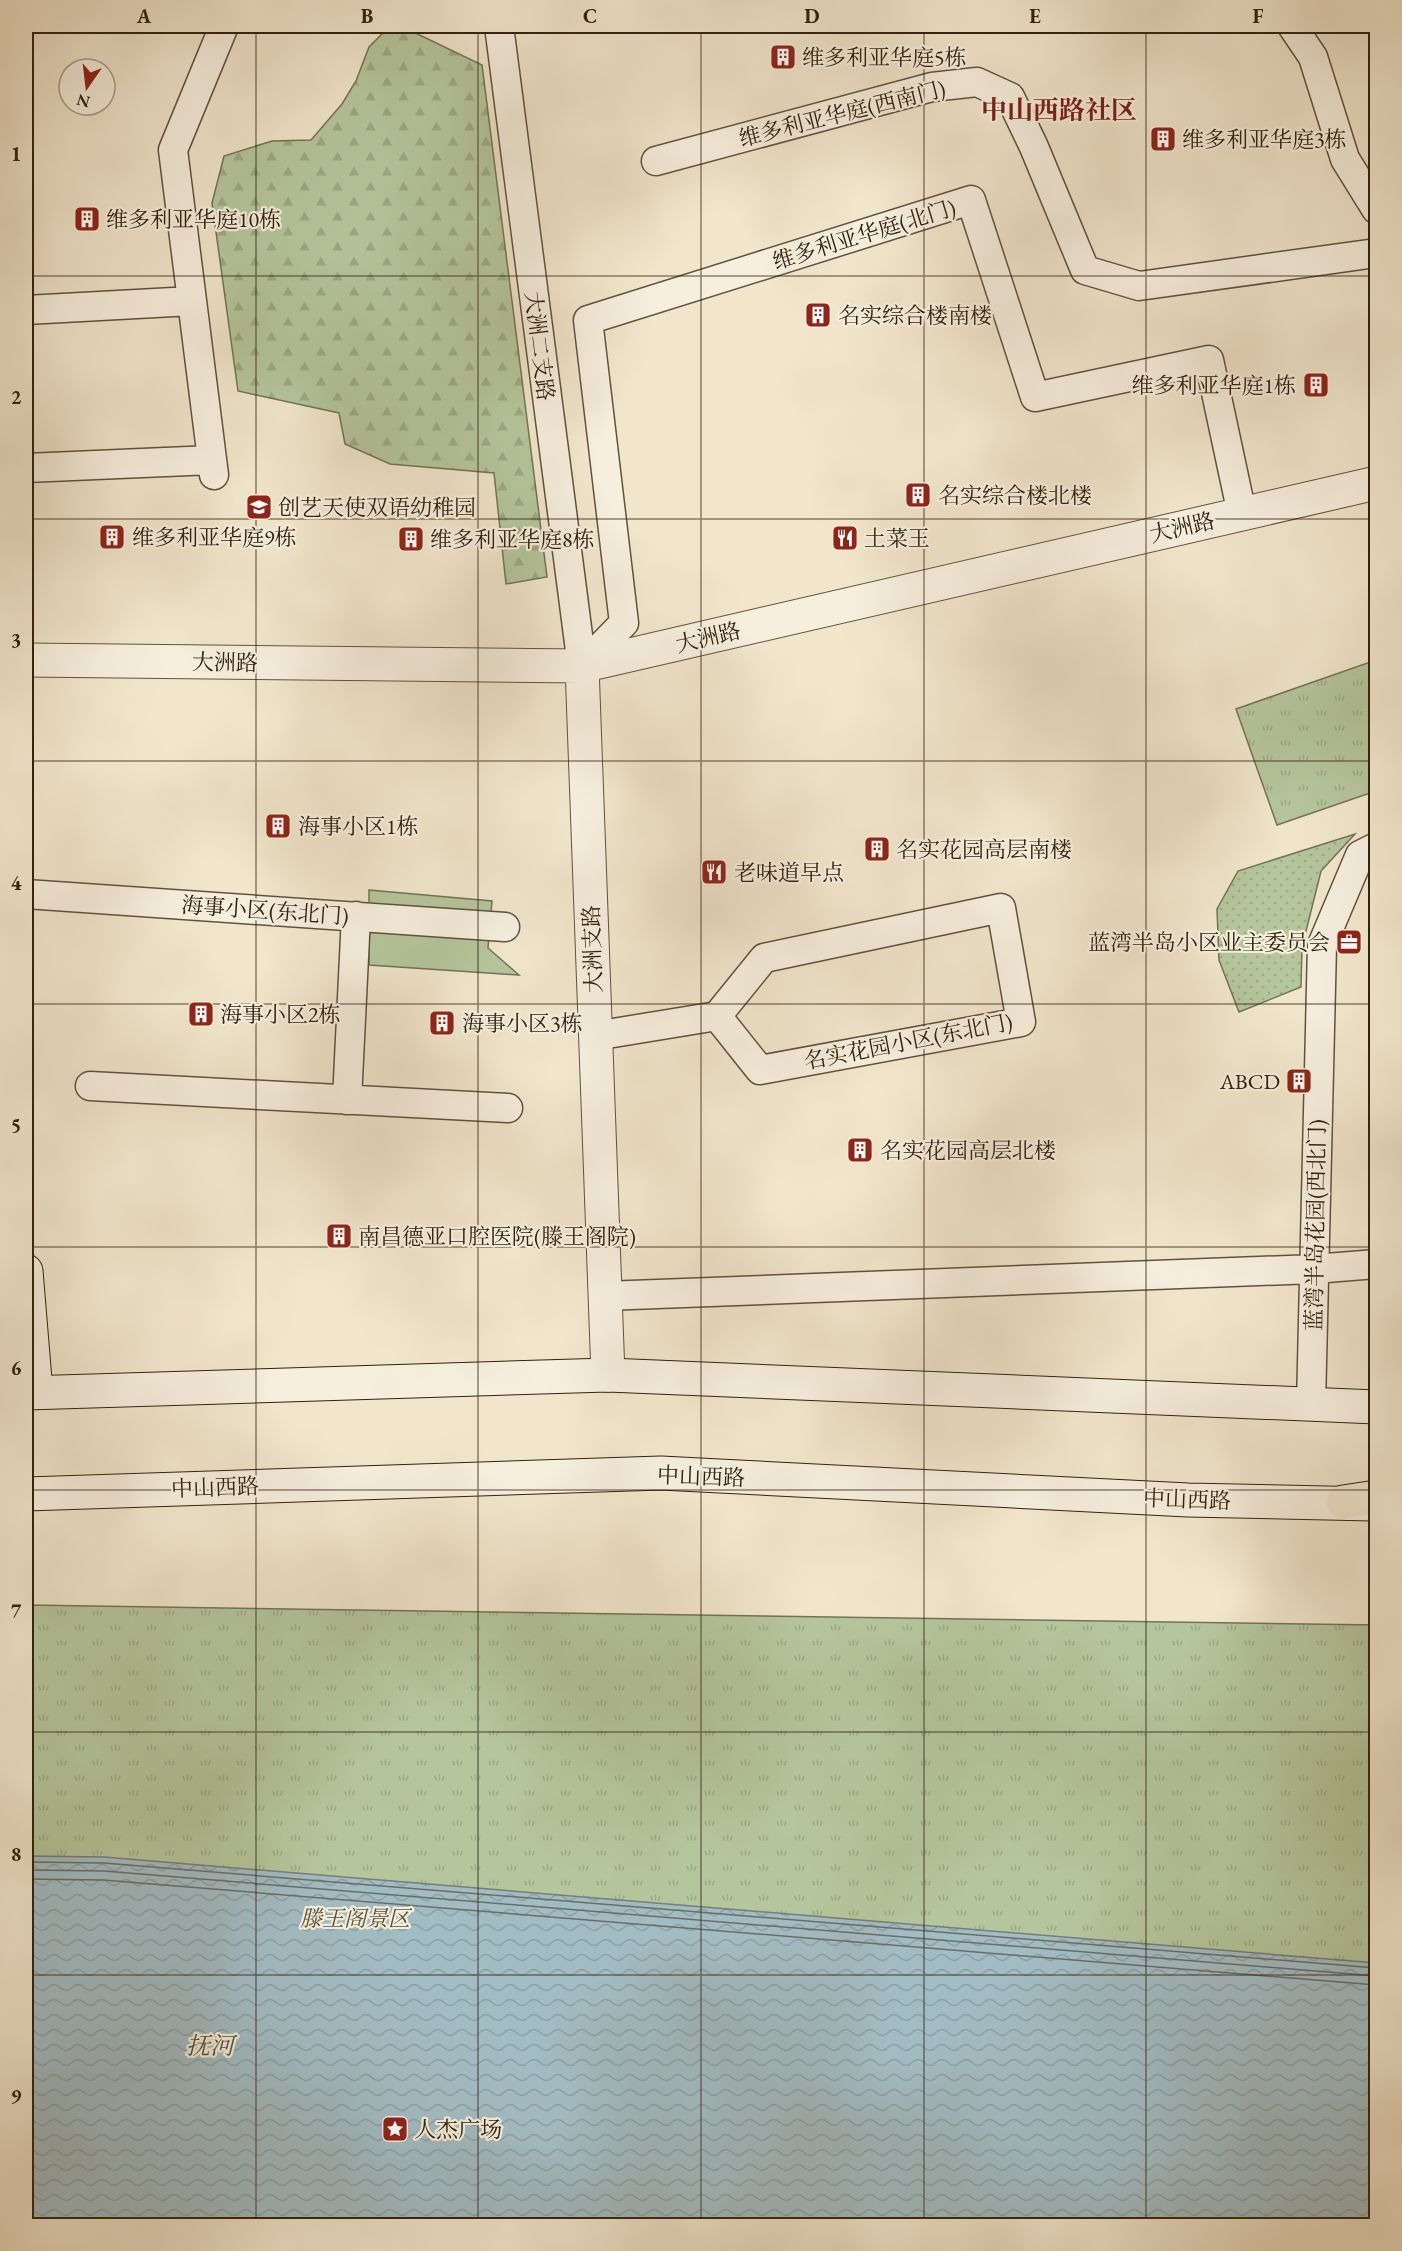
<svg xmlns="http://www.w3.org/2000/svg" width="1402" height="2251" font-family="'EB Garamond','Noto Serif SC',serif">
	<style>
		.grass { fill: url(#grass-dots); stroke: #737454; stroke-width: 1.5 }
		.forest { fill: url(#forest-firs); stroke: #737454; stroke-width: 1.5 }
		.park { fill: url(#park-tufts); stroke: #737454; stroke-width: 1.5 }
		.garden { fill: #b5c69c; stroke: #737454; stroke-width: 1.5 }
		.water { fill: url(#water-waves); stroke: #757e7a; stroke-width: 1.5 }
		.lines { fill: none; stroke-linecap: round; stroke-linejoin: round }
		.shore { stroke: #6a6e68; stroke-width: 1.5 }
		.lane-casing { stroke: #61523d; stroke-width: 31 }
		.street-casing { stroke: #61523d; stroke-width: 35 }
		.secondary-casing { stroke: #31210d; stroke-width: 35 }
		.primary-casing { stroke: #31210d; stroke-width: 35 }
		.lane { stroke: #f6efde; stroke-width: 28 }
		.street { stroke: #f6efde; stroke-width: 33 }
		.secondary { stroke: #f6efde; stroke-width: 33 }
		.primary { stroke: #f1e6cc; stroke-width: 33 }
		.grid { fill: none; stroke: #31210d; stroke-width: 1.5; stroke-opacity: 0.55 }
		.labels { text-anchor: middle; stroke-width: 4.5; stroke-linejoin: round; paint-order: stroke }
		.poi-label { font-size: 22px; fill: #31210d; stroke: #f6efde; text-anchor: start }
		.street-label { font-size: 22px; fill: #31210d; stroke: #f6efde }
		.park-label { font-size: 22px; font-style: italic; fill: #595338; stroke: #f6efde }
		.water-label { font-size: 24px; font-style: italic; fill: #535044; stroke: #f6efde }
		.quarter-label { font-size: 26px; font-weight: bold; fill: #7a1f14; stroke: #f6efde }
		.neatline { fill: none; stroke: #31210d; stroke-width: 2 }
		.grid-label { font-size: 20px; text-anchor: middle; font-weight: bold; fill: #31210d }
	</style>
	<defs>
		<pattern id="grass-dots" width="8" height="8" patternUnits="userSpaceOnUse" patternTransform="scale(1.5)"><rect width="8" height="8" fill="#b5c69c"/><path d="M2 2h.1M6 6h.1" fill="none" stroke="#9caa85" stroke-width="1.8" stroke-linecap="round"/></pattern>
		<pattern id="forest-firs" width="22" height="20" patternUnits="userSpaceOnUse" patternTransform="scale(1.5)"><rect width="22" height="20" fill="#b5c69c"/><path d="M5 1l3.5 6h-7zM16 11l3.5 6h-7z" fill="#9caa85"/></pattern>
		<pattern id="park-tufts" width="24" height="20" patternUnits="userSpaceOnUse" patternTransform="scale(1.5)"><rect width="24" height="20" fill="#b5c69c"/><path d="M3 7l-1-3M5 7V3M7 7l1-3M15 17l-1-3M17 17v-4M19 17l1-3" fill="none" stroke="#9caa85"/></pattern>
		<pattern id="water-waves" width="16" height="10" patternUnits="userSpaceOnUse" patternTransform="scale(1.5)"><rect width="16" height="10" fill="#a2bcc3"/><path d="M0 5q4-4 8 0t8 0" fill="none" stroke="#8ca1a6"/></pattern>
	</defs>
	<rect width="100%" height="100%" fill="#f1e6cc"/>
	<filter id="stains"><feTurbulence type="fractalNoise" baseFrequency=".00333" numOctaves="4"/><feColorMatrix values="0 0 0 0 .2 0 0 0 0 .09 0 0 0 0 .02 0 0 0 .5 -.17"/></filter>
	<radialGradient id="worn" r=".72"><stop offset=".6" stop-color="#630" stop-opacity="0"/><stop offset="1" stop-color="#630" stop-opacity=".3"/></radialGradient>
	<path class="grass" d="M1355 834 1321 871 1302 947 1301 987 1239 1012 1219 960 1217 909 1238 871Z"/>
	<path class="forest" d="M390 26H401L482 65 547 577 506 584 494 473 390 464 345 444 339 413 238 391 212 203 224 156 272 141 311 140 342 104 356 81 369 47Z"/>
	<path class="park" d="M1376 660V791L1277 825 1236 709Z
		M26 1605 1376 1625V2225H26Z"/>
	<path class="garden" d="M369 890 492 901 488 948 519 975 369 965Z"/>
	<path class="water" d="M26 1856 104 1857 1376 1963V2225H26Z"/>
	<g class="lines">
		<path class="shore" d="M26 1862 104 1863 1376 1968
			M26 1870 104 1871 1376 1976
			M26 1879 103 1880 1376 1985"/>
		<defs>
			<path id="lane" d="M499 26 582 666
				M1292 26 1313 57 1345 159 1376 209
				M656 161 932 87 977 82 1010 97 1034 147 1085 270 1139 286 1376 253
				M26 310 192 301
				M26 468 212 460
				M214 475 173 150 224 26
				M582 666 624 623 588 320 971 200 1035 397 1209 360 1242 514
				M26 894 505 927
				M595 1036 717 1016 760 1070 1021 1022 1001 908 764 958 717 1016
				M90 1086 508 1108
				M347 1100 356 916
				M604 1296 1314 1269 1376 1264
				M1311 1405 1322 945 1360 855 1376 847"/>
			<path id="street" d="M26 660 582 666 1376 483
				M582 666 608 1375"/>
			<path id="secondary" d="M26 1271 36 1392
				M26 1393 608 1375 1376 1407
				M26 1494 661 1473 1188 1500 1372 1504"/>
			<path id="primary" d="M1343 1502 1376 1497"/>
		</defs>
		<use href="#lane" class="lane-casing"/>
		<use href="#street" class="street-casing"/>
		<use href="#secondary" class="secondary-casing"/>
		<use href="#primary" class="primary-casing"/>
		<use href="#lane" class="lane"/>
		<use href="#street" class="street"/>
		<use href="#secondary" class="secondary"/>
		<use href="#primary" class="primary"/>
	</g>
	<path class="grid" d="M256 26V2226M478 26V2226M701 26V2226M924 26V2226M1146 26V2226M26 276H1376M26 519H1376M26 761H1376M26 1004H1376M26 1247H1376M26 1490H1376M26 1732H1376M26 1975H1376"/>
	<defs>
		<symbol id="building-square" viewBox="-11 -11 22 22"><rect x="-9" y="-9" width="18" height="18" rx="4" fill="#8f2418" stroke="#f6efde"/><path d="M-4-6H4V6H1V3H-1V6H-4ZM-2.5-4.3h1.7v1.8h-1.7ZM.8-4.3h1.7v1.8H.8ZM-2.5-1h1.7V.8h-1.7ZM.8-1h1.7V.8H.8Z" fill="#fff"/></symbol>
		<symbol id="school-square" viewBox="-11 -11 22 22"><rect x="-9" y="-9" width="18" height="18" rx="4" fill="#8f2418" stroke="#f6efde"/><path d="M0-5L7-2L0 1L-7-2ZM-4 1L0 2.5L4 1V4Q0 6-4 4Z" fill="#fff"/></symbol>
		<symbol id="restaurant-square" viewBox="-11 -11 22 22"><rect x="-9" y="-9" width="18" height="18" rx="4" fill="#8f2418" stroke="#f6efde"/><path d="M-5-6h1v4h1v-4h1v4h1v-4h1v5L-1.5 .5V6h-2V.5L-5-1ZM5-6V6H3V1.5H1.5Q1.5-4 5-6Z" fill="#fff"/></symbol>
		<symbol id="office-square" viewBox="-11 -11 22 22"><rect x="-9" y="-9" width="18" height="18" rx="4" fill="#8f2418" stroke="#f6efde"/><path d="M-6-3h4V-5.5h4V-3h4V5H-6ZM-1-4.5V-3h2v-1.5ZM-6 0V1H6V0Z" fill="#fff"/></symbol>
		<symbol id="sight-square" viewBox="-11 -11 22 22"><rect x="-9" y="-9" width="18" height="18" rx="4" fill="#8f2418" stroke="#f6efde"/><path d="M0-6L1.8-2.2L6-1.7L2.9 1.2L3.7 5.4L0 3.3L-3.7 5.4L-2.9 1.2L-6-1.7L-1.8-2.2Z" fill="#fff"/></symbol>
	</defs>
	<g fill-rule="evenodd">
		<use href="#building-square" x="768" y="42" width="30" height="30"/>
		<use href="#building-square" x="1148" y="124" width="30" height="30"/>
		<use href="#building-square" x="72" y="204" width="30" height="30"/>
		<use href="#building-square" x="803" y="300" width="30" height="30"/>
		<use href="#building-square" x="1301" y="370" width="30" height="30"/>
		<use href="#building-square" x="903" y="480" width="30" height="30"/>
		<use href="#school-square" x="244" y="492" width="30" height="30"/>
		<use href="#building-square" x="97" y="522" width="30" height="30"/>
		<use href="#restaurant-square" x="830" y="523" width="30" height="30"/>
		<use href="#building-square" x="396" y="524" width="30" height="30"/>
		<use href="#building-square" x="263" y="811" width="30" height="30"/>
		<use href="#building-square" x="862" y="834" width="30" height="30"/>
		<use href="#restaurant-square" x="699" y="857" width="30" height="30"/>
		<use href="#office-square" x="1334" y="927" width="30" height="30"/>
		<use href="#building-square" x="186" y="999" width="30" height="30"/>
		<use href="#building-square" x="427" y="1008" width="30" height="30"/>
		<use href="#building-square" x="1284" y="1066" width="30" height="30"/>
		<use href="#building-square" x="845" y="1135" width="30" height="30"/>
		<use href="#building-square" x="324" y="1221" width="30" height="30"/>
		<use href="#sight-square" x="380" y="2114" width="30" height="30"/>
	</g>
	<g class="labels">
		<g class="poi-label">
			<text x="802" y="65">维多利亚华庭5栋</text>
			<text x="1182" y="147">维多利亚华庭3栋</text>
			<text x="106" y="227">维多利亚华庭10栋</text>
			<text x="838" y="323">名实综合楼南楼</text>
			<text x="1296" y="393" text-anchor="end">维多利亚华庭1栋</text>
			<text x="938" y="503">名实综合楼北楼</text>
			<text x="278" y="515">创艺天使双语幼稚园</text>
			<text x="132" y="545">维多利亚华庭9栋</text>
			<text x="864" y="546">土菜王</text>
			<text x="430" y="547">维多利亚华庭8栋</text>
			<text x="298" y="834">海事小区1栋</text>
			<text x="896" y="857">名实花园高层南楼</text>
			<text x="734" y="880">老味道早点</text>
			<text x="1330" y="950" text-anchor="end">蓝湾半岛小区业主委员会</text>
			<text x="220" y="1022">海事小区2栋</text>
			<text x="462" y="1031">海事小区3栋</text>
			<text x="1280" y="1089" text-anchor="end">ABCD</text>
			<text x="880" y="1158">名实花园高层北楼</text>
			<text x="358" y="1244">南昌德亚口腔医院(滕王阁院)</text>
			<text x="414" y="2137">人杰广场</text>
		</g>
		<g class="street-label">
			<text transform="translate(842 113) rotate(-14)" y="8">维多利亚华庭(西南门)</text>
			<text transform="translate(864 234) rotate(-17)" y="8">维多利亚华庭(北门)</text>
			<text transform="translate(540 346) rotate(83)" y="8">大洲二支路</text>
			<text transform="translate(1182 527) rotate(-13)" y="8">大洲路</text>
			<text transform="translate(708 637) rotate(-13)" y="8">大洲路</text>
			<text transform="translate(225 662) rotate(1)" y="8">大洲路</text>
			<text transform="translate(265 910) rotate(4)" y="8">海事小区(东北门)</text>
			<text transform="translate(592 949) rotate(-92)" y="8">大洲支路</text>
			<text transform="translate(908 1041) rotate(-11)" y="8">名实花园小区(东北门)</text>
			<text transform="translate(1315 1225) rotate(-89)" y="8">蓝湾半岛花园(西北门)</text>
			<text transform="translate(701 1476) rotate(2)" y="8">中山西路</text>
			<text transform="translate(215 1487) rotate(-2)" y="8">中山西路</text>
			<text transform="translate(1187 1499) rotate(2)" y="8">中山西路</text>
		</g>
		<g class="park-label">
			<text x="355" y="1926">滕王阁景区</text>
		</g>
		<g class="water-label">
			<text x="210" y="2054">抚河</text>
		</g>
		<g class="quarter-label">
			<text x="1059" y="119">中山西路社区</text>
		</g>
	</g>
	<rect width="1402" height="2251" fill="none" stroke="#f1e6cc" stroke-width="66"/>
	<g transform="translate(87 87) rotate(194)"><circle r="28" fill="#f6efde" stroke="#a79d8a" stroke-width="1.5"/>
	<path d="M0-4.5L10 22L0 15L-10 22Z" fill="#8f2418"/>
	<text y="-9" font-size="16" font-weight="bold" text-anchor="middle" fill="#31210d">N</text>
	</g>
	<rect x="33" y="33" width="1336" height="2185" class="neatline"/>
	<g class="grid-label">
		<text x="144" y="23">A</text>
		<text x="367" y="23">B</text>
		<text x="590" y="23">C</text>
		<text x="812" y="23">D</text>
		<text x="1035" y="23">E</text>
		<text x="1258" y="23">F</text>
		<text x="16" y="161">1</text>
		<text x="16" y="404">2</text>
		<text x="16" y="647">3</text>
		<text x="16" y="890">4</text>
		<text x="16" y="1132">5</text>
		<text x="16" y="1375">6</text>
		<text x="16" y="1618">7</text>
		<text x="16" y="1861">8</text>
		<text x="16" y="2103">9</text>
	</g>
	<rect width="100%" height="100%" filter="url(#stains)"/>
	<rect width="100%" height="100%" fill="url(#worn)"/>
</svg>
